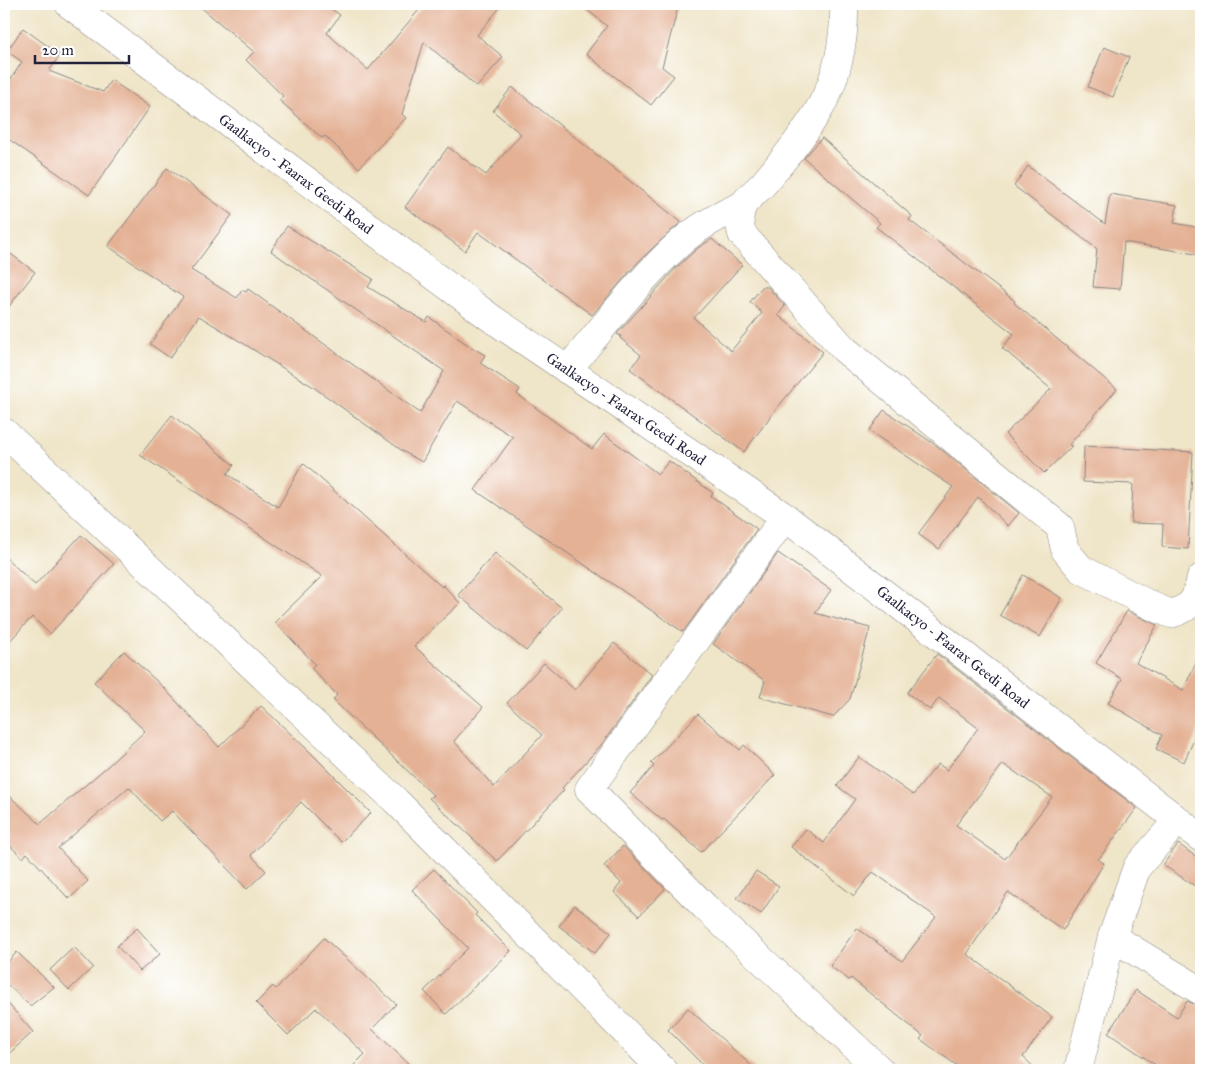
<svg xmlns="http://www.w3.org/2000/svg" width="1205" height="1074" font-family="'IM FELL Great Primer',serif">
	<style>
		.building { fill: #e4b194; fill-rule: evenodd }
		.lines { fill: none; stroke-linecap: round; stroke-linejoin: round }
		.minor-casing { stroke: #888482; stroke-width: 29 }
		.tertiary-casing { stroke: #888482; stroke-width: 29 }
		.secondary-casing { stroke: #888482; stroke-width: 29 }
		.minor { stroke: #fff; stroke-width: 28 }
		.tertiary { stroke: #fff; stroke-width: 28 }
		.secondary { stroke: #fff; stroke-width: 28 }
		.labels { text-anchor: middle; stroke-width: 4.5; stroke-linejoin: round; paint-order: stroke }
		.street-label { font-size: 15px; fill: #22223b; stroke: #fff }
	</style>
	<rect width="100%" height="100%" fill="#fff"/>
	<filter id="ink" filterUnits="userSpaceOnUse"><feTurbulence type="fractalNoise" baseFrequency=".02" numOctaves="2"/><feDisplacementMap in="SourceGraphic" scale="10" xChannelSelector="R" yChannelSelector="G"/><feConvolveMatrix kernelMatrix="1 2 1 2 8 2 1 2 1" color-interpolation-filters="sRGB"/></filter>
	<filter id="wash" filterUnits="userSpaceOnUse"><feTurbulence type="fractalNoise" baseFrequency=".0096" numOctaves="4" result="noise"/><feDisplacementMap in="SourceGraphic" scale="20" xChannelSelector="R" yChannelSelector="G"/><feGaussianBlur stdDeviation="1.12" result="paint"/><feColorMatrix in="noise" values="0 0 0 0 0 0 0 0 0 0 0 0 0 0 0 0 0 1.4 0 .05"/><feComposite in="paint" operator="in"/></filter>
	<g filter="url(#wash)">
		<rect width="100%" height="100%" fill="#efe5c8"/>
		<g id="blocks">
			<path class="building" d="M197 4H324L340 15 327 33 368 70 424 4H503L477 35 503 57 477 87 424 42 402 114 406 118 359 168 325 136 322 138 279 100 283 96 246 60 254 52Z
				M580 4H679L662 67 674 76 651 105 586 54 607 26Z
				M23 28 60 55 49 71 103 92 111 80 150 107 89 195 4 136V89L22 62 7 51Z
				M1104 47 1129 57 1113 97 1088 87Z
				M512 87 681 222 639 261 592 315 478 232 465 251 405 207 448 147 486 175 521 134 493 111Z
				M822 138 912 216 909 220 1015 301 1014 303 1117 389 1069 445 1072 446 1044 473 1005 434 1051 389 1002 348 1014 334 876 227 880 223 804 158Z
				M1028 166 1105 224 1110 194 1177 205 1174 223 1201 228V255L1124 242 1120 289 1093 287 1097 249 1014 186Z
				M167 168 232 215 191 270 237 298 242 290 246 292 248 289 420 413 444 371 271 251 287 226 373 279 368 287 426 322 429 317 468 345 485 355 480 363 520 389 517 394 592 449 604 434 658 474 669 461 713 493 711 496 757 529 683 632 475 490 513 437 457 401 422 462 404 452 312 386 199 316 170 358 150 344 183 297 108 246Z
				M712 239 742 265 694 318 731 351 762 313 750 302 762 287H768L785 306 778 315 823 352 773 413 744 452 630 369 641 355 620 338 621 336 617 334 676 268 698 248Z
				M4 249 35 272 4 313Z
				M884 410 937 446 1019 513 1008 526 978 497 939 549 918 534 953 487 869 431Z
				M172 415 234 465 227 474 278 507 303 463 442 587 443 585 460 603 414 646 483 707 454 741 494 787 542 735 507 703 544 663 575 690 614 643 652 675 602 744 562 788 564 790 497 861 429 798 433 795 333 700 337 695 311 668 315 664 275 622 322 576 140 455Z
				M1084 446 1193 452 1188 549 1162 547 1163 524 1131 523 1133 484 1083 482Z
				M81 535 114 564 50 634 32 617 4 647V556L35 585Z
				M495 553 562 608 526 651 458 595Z
				M778 553 831 590 815 613 870 628 850 699 833 717 760 697 765 681 713 644Z
				M1023 575 1062 598 1040 637 1000 615Z
				M1127 611 1157 625 1136 663 1183 690 1201 652V724L1184 762 1156 749 1162 735 1108 703 1122 679 1096 663Z
				M124 651 163 687 219 747 261 706 308 750 371 813 341 842 301 802 251 855 266 871 247 889 172 811 160 821 129 787 58 848 88 881 69 899 27 853 23 858 4 840V791L40 824 109 765 145 731 94 682Z
				M937 654 1137 808 1098 860 1104 863 1063 930 1008 892 967 954 1052 1017 1023 1057 1037 1070H963L920 1039 923 1036 851 978 849 980 830 966 857 928 902 961 936 917 873 872 854 896 791 847 806 829 824 843 855 799 837 786 859 757 913 795 938 764 947 770 978 728 939 698 930 710 907 693ZM1003 764 1052 797 1005 859 956 825Z
				M698 714 740 750 744 745 775 775 701 852 664 819 662 820 630 793 654 766 651 763Z
				M1178 844 1201 860V890L1163 865Z
				M623 846 665 889 639 916 614 892 621 883 604 866Z
				M434 869 477 913 475 915 511 951 446 1014 424 991 468 948 412 890Z
				M756 871 779 886 761 914 737 898Z
				M575 905 611 933 595 953 559 926Z
				M137 928 160 954 140 971 117 946Z
				M324 938 396 1004 372 1029 411 1066 407 1070H349L365 1054 316 1008 288 1035 256 1003 273 986 276 989Z
				M74 947 93 967 69 990 50 970Z
				M17 952 54 987 30 1006 4 981V966Z
				M1136 990 1177 1017 1187 1001 1201 1007V1070H1163L1108 1033Z
				M4 999 33 1032 4 1058Z
				M688 1008 756 1070H708L668 1030Z"/>
		</g>
	</g>
	<g filter="url(#ink)">
		<use href="#blocks" fill-opacity="0" stroke="#888482" stroke-width="1"/>
		<g class="lines">
			<defs>
				<path id="minor" d="M844 4C845 38 838 76 821 106 805 134 784 159 764 183 758 190 748 197 743 205 738 214 739 224 742 234L844 349 1060 527 1065 550 1081 569 1152 606 1171 614C1193 607 1196 600 1201 578
					M567 370C604 327 639 279 681 242 699 226 722 214 743 205
					M4 432 396 801 663 1070
					M785 517 589 789 705 907 880 1070
					M1112 937 1201 991"/>
				<path id="tertiary" d="M1078 1070 1112 937 1137 867 1177 821"/>
				<path id="secondary" d="M69 4 491 318 785 517 1201 838"/>
			</defs>
			<use href="#minor" class="minor-casing"/>
			<use href="#tertiary" class="tertiary-casing"/>
			<use href="#secondary" class="secondary-casing"/>
			<use href="#minor" class="minor"/>
			<use href="#tertiary" class="tertiary"/>
			<use href="#secondary" class="secondary"/>
		</g>
	</g>
	<g class="labels">
		<g class="street-label">
			<text transform="translate(296 174) rotate(37)" y="5">Gaalkacyo - Faarax Geedi Road</text>
			<text transform="translate(626 409) rotate(34)" y="5">Gaalkacyo - Faarax Geedi Road</text>
			<text transform="translate(953 647) rotate(38)" y="5">Gaalkacyo - Faarax Geedi Road</text>
		</g>
	</g>
	<rect width="1205" height="1074" fill="none" stroke="#fff" stroke-width="20"/>
	<path d="M35 55v8h94v-8" fill="none" stroke="#22223b" stroke-width="2.5"/>
	<text x="42" y="55" font-size="15" fill="#22223b" stroke="#ffffff" stroke-width="4" paint-order="stroke">20 m</text>
</svg>
